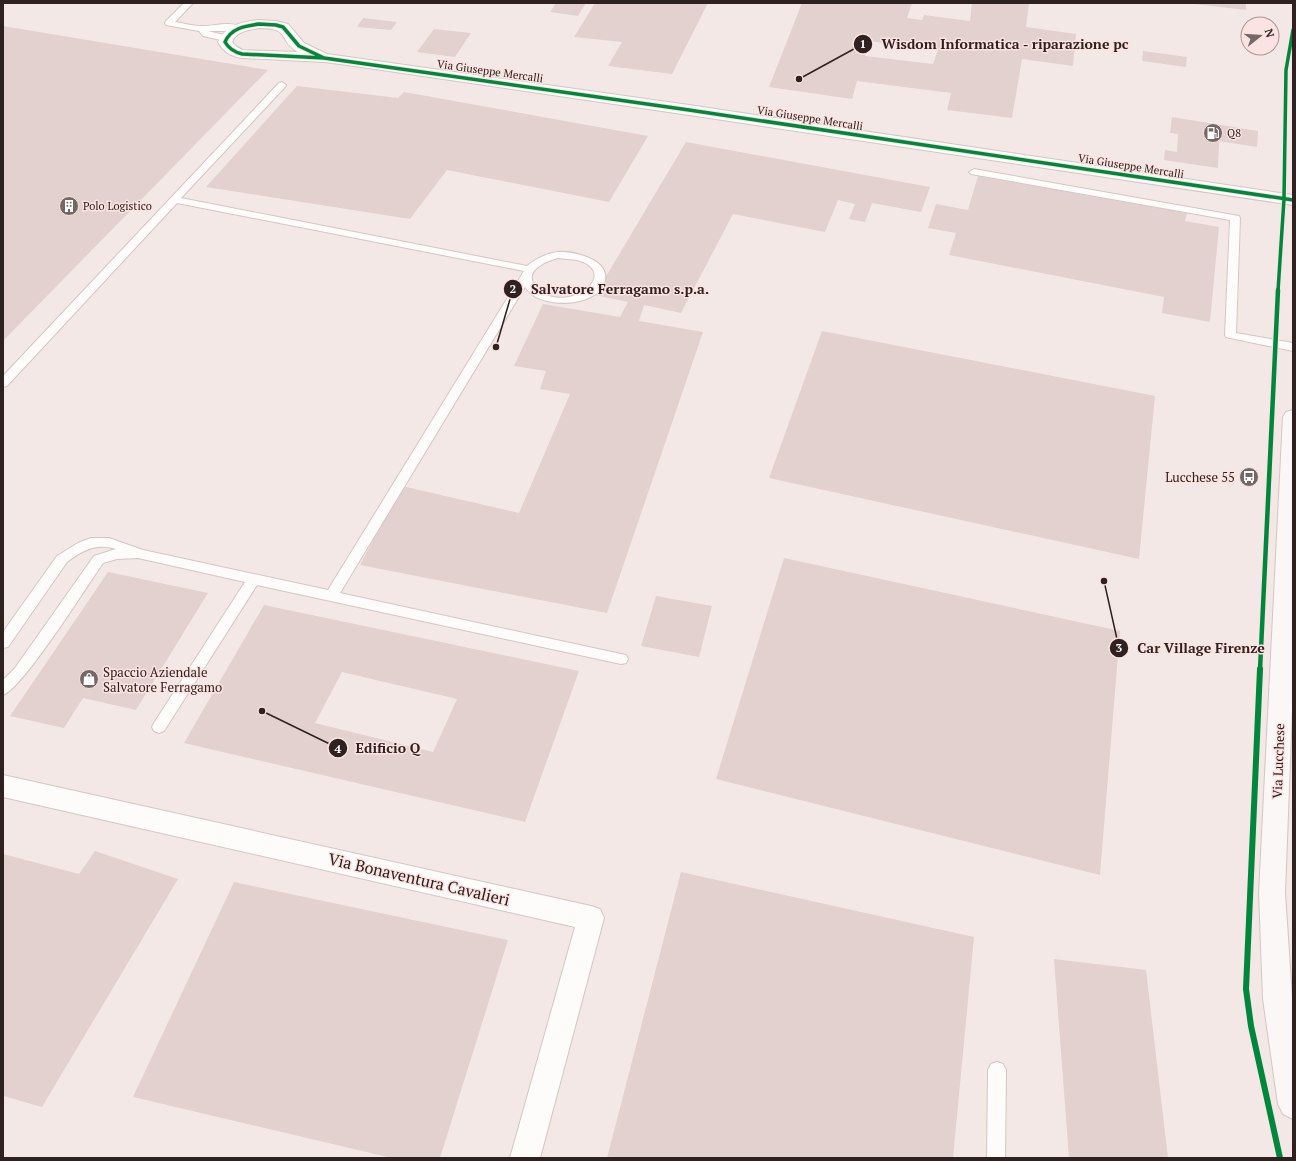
<svg xmlns="http://www.w3.org/2000/svg" width="1296" height="1161" font-family="'PT Serif',serif">
	<style>
		.building { fill: #e2d1ce; fill-rule: evenodd }
		.lines { fill: none; stroke-linecap: round; stroke-linejoin: round }
		.lane-casing { stroke: #d3c6c4; stroke-width: 2 }
		.street-casing { stroke: #d3c6c4; stroke-width: 2 }
		.secondary-casing { stroke: #d3c6c4; stroke-width: 2 }
		.lane { fill: #fdfcfb; fill-rule: evenodd }
		.street { fill: #fdfcfb; fill-rule: evenodd }
		.secondary { fill: #fbf7f6; fill-rule: evenodd }
		.cycleway-far2-casing { stroke: #fae3e0; stroke-width: 5.5 }
		.cycleway-far1-casing { stroke: #fae3e0; stroke-width: 7 }
		.cycleway-casing { stroke: #fae3e0; stroke-width: 8 }
		.cycleway-far2 { stroke: #00873e; stroke-width: 3.5 }
		.cycleway-far1 { stroke: #00873e; stroke-width: 4.5 }
		.cycleway { stroke: #00873e; stroke-width: 6 }
		.labels { text-anchor: middle; stroke-width: 3; stroke-linejoin: round; paint-order: stroke }
		.far-street-label { font-size: 11px; fill: #2f211f; stroke: #fae3e0 }
		.far-poi-label { font-size: 11px; fill: #2f211f; stroke: #fae3e0; text-anchor: start }
		.poi-label { font-size: 13px; fill: #2f211f; stroke: #fae3e0; text-anchor: end }
		.street-label { font-size: 13px; fill: #2f211f; stroke: #fae3e0 }
		.near-street-label { font-size: 16px; fill: #2f211f; stroke: #fae3e0 }
		.leader { fill: none; stroke: #2f211f; stroke-width: 1.5 }
		.callout-dot { fill: #2f211f; stroke: #fae3e0; stroke-width: 1.5 }
		.mark-label { font-size: 12px; text-anchor: middle; font-weight: bold; fill: #fff }
		.callout-label { font-size: 14px; text-anchor: middle; font-weight: bold; fill: #2f211f; stroke: #fae3e0; stroke-width: 3; stroke-linejoin: round; paint-order: stroke }
	</style>
	<rect width="100%" height="100%" fill="#f4e8e6"/>
	<path class="building" d="M556 3H586L578 16 550 12Z
		M595 3H708L672 74 608 66 622 42 574 37Z
		M802 3H912L907 18 922 20 924 15 970 21 972 3H1029L1026 27 1076 34 1073 66 1022 59 1012 118 947 110 951 93 857 81 852 99 769 87ZM869 41 938 50 933 64 865 56Z
		M1194 3H1246V10L1194 4Z
		M363 18 397 22 391 30 357 27Z
		M3 26 268 70 3 341Z
		M434 29 471 33 455 57 417 52Z
		M1143 51 1187 57 1186 67 1142 61Z
		M297 86 398 98 404 92 648 136 609 202 447 170 410 219 206 187Z
		M1172 117 1258 131 1257 147 1219 141 1218 168 1164 160 1165 150 1177 152 1178 134 1170 133Z
		M686 142 930 187 921 212 872 203 865 222 849 219 855 204 838 200 825 232 733 214 681 313 644 305 639 321 703 332 607 613 360 565 402 486 519 513 570 394 540 389 546 371 514 366 543 304 620 317 628 302 595 295Z
		M978 176 1187 213 1185 221 1219 227 1210 322 1162 313 1164 297 949 255 956 233 928 228 936 204 968 210Z
		M822 331 1155 396 1139 559 769 478Z
		M784 558 1120 631 1100 875 716 779Z
		M108 572 208 593 136 710 83 698 64 728 10 716Z
		M656 596 712 606 699 657 641 646Z
		M264 605 579 671 525 822 184 743ZM342 672 457 699 433 752 315 723Z
		M95 851 178 879 42 1107 3 1096V854L79 874Z
		M681 872 974 937 953 1158H607Z
		M234 882 508 940 440 1158H392L133 1097Z
		M1054 959 1146 970 1168 1158H1069Z"/>
	<g class="lines">
		<defs>
			<path id="lane" d="M184 3H193L175 22C183 23 192 26 201 26 211 27 234 20 242 28L238 31H208L228 36 229 38 225 41 203 36 199 31 166 25 165 23 166 21Z
				M282 82 286 85 285 87 181 198 527 266C536 259 547 253 558 252 573 251 609 259 605 280 599 306 554 307 536 297 531 295 528 291 525 287L340 593 621 654 626 655 628 659 626 663 621 664 257 585 164 731 159 733 154 731 152 727 154 723 245 582 138 558 117 559 103 563C87 586 23 688 3 695V680L15 668 94 556 116 549C96 543 83 550 67 562L8 647 3 648V632L57 556 78 543 91 538H109L143 550 328 590 524 271 177 203 7 386 3 387V376L279 83ZM558 258C564 259 571 259 577 260 623 273 567 315 539 290 520 273 543 262 558 258Z
				M974 169 1239 216 1240 218 1236 333 1293 343V351L1230 338 1226 337 1225 335 1230 220 971 174 969 172Z
				M997 1062 1003 1064 1006 1070 1005 1158H987L988 1070 991 1064Z"/>
			<path id="street" d="M259 20 276 21 288 24 304 43 327 54 689 105 1293 195V205L689 115 347 65 324 62 242 58C231 56 224 53 218 42 226 25 242 22 259 20ZM259 28C292 28 277 40 298 52L243 50 237 47 232 42C237 31 248 30 259 28Z
				M3 775 591 906 600 909 604 918 540 1158H510L575 927 3 797Z"/>
			<path id="secondary" d="M1293 410V683L1285 893 1293 1012V1119L1283 1114 1278 1104 1263 999 1259 893 1283 417 1286 412Z"/>
		</defs>
		<use href="#lane" class="lane-casing"/>
		<use href="#street" class="street-casing"/>
		<use href="#secondary" class="secondary-casing"/>
		<use href="#lane" class="lane"/>
		<use href="#street" class="street"/>
		<use href="#secondary" class="secondary"/>
		<defs>
			<path id="cycleway-far2" d="M259 24 276 25 283 27 299 46 324 58 242 54C234 52 229 49 225 42 231 28 245 26 259 24Z
				M324 58 689 110 1293 200
				M1278 291 1284 199 1286 70 1293 30"/>
			<path id="cycleway-far1" d="M1260 670 1278 290"/>
			<path id="cycleway" d="M1260 669 1246 989 1251 1026 1280 1158"/>
		</defs>
		<use href="#cycleway-far2" class="cycleway-far2-casing"/>
		<use href="#cycleway-far1" class="cycleway-far1-casing"/>
		<use href="#cycleway" class="cycleway-casing"/>
		<use href="#cycleway-far2" class="cycleway-far2"/>
		<use href="#cycleway-far1" class="cycleway-far1"/>
		<use href="#cycleway" class="cycleway"/>
	</g>
	<defs>
		<symbol id="fuel-disc" viewBox="-11 -11 22 22"><circle r="9.5" fill="#746765" stroke="#fae3e0"/><path d="M-5.5-6h7V0h2V4h1.3V-2.5L3-4.5l.8-.8L6-3V5H2.5V1h-1V6h-7ZM-4.2-4.7v3.2H.2V-4.7Z" fill="#fff"/></symbol>
		<symbol id="building-disc" viewBox="-11 -11 22 22"><circle r="9.5" fill="#746765" stroke="#fae3e0"/><path d="M-4-6H4V6H1V3H-1V6H-4ZM-2.5-4.3h1.7v1.8h-1.7ZM.8-4.3h1.7v1.8H.8ZM-2.5-1h1.7V.8h-1.7ZM.8-1h1.7V.8H.8Z" fill="#fff"/></symbol>
		<symbol id="bus-disc" viewBox="-11 -11 22 22"><circle r="9.5" fill="#746765" stroke="#fae3e0"/><path d="M-5-6H5V4H4V6H2V4H-2V6H-4V4H-5ZM-3.5-4V0h7V-4ZM-3.5 1.2v1.5H-2V1.2ZM2 1.2v1.5H3.5V1.2Z" fill="#fff"/></symbol>
		<symbol id="shop-disc" viewBox="-11 -11 22 22"><circle r="9.5" fill="#746765" stroke="#fae3e0"/><path d="M-5-2.5h2.3a2.7 3.5 0 0 1 5.4 0H5L5.5 6h-11ZM-1.5-2.5h3a1.5 2.3 0 0 0-3 0Z" fill="#fff"/></symbol>
	</defs>
	<g fill-rule="evenodd">
		<use href="#fuel-disc" x="1202" y="122" width="22" height="22"/>
		<use href="#building-disc" x="58" y="195" width="22" height="22"/>
		<use href="#bus-disc" x="1238" y="466" width="22" height="22"/>
		<use href="#shop-disc" x="78" y="668" width="22" height="22"/>
	</g>
	<g class="labels">
		<g class="far-street-label">
			<text transform="translate(490 71) rotate(8)" y="4">Via Giuseppe Mercalli</text>
			<text transform="translate(810 118) rotate(9)" y="4">Via Giuseppe Mercalli</text>
			<text transform="translate(1131 166) rotate(9)" y="4">Via Giuseppe Mercalli</text>
		</g>
		<g class="far-poi-label">
			<text x="1227" y="137">Q8</text>
			<text x="83" y="210">Polo Logistico</text>
		</g>
		<g class="poi-label">
			<text x="1235" y="482">Lucchese 55</text>
			<text x="103" y="677" text-anchor="start">Spaccio Aziendale<tspan x="103" dy="15">Salvatore Ferragamo</tspan></text>
		</g>
		<g class="street-label">
			<text transform="translate(1278 761) rotate(-88)" y="5">Via Lucchese</text>
		</g>
		<g class="near-street-label">
			<text transform="translate(419 879) rotate(13)" y="6">Via Bonaventura Cavalieri</text>
		</g>
	</g>
	<path class="leader" d="M799 79L863 44M496 347L513 289M1104 581L1119 648M262 711L338 748"/>
	<g class="callout-dot">
		<circle cx="799" cy="79" r="4"/>
		<circle cx="496" cy="347" r="4"/>
		<circle cx="1104" cy="581" r="4"/>
		<circle cx="262" cy="711" r="4"/>
		<circle cx="863" cy="44" r="10"/>
		<circle cx="513" cy="289" r="10"/>
		<circle cx="1119" cy="648" r="10"/>
		<circle cx="338" cy="748" r="10"/>
	</g>
	<g class="mark-label">
		<text x="863" y="48">1</text>
		<text x="513" y="293">2</text>
		<text x="1119" y="652">3</text>
		<text x="338" y="753">4</text>
	</g>
	<g class="callout-label">
		<text x="1005" y="49">Wisdom Informatica - riparazione pc</text>
		<text x="620" y="294">Salvatore Ferragamo s.p.a.</text>
		<text x="1201" y="653">Car Village Firenze</text>
		<text x="388" y="753">Edificio Q</text>
	</g>
	<rect width="1296" height="1161" fill="none" stroke="#2f211f" stroke-width="8"/>
	<g transform="translate(1260 36) rotate(73)"><circle r="19" fill="#fae3e0" stroke="#a99593"/>
	<path d="M0-3L7 15L0 10L-7 15Z" fill="#746765"/>
	<text y="-6" font-size="11" font-weight="bold" text-anchor="middle" fill="#2f211f">N</text>
	</g>
</svg>
